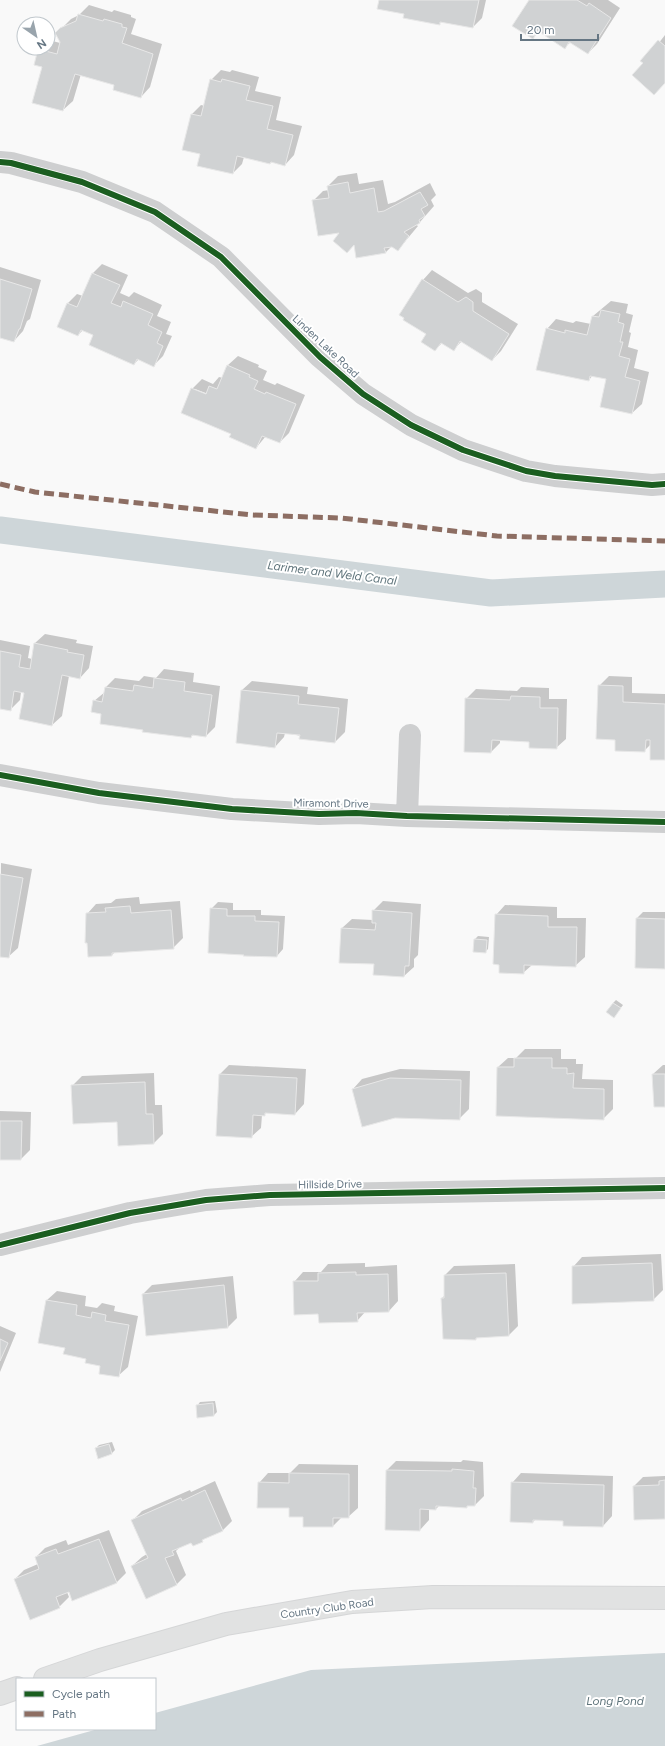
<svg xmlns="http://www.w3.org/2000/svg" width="665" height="1746" font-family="Figtree,sans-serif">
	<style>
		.water { fill: #ced6d9 }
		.shadow { fill: #0003; fill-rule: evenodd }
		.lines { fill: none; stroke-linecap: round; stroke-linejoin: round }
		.canal { stroke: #ced6d9; stroke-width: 27 }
		.building { fill: #d0d2d3; stroke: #e8e8e8 }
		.secondary-casing { stroke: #d5d6d7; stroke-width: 24 }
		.street { stroke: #cecfd0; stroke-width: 22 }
		.secondary { stroke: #e1e2e2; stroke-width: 22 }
		.quiet { stroke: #8d6e63; stroke-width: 5; stroke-dasharray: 10 5; stroke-linecap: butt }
		.cycleway-casing { stroke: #fff; stroke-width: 8 }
		.cycleway { stroke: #1b5e20; stroke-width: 6 }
		.labels { text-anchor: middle; stroke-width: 4; stroke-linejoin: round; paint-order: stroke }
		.street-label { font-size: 11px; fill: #657683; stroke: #fff }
		.water-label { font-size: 12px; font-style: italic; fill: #60757c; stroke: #fff }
	</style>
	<rect width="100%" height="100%" fill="#f9f9f9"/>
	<path class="water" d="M665 1653V1746H37L98 1729H155V1713L311 1670Z"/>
	<path class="shadow" d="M380 0H486L482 18 473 27 442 21 439 24 405 13Z
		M530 0H608L620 8 597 44 588 53 571 42 565 47 540 30 533 37Z
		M89 5 112 12 114 10 131 15V17L136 19 131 34 162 44 150 87 141 97 115 85 81 74 73 101 63 110 43 66 35 64 39 49 48 48 49 40 60 43 57 33 71 19 79 15Z
		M665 35V83L644 62Z
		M221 70 230 72 232 70 259 77 255 91 281 97 276 120 302 126 294 155 285 165 244 157 242 164 233 173 201 153 192 114 201 105 205 106 211 80Z
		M357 173 359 184 383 180 388 204 395 202 430 183 436 195 431 200 434 206 420 222 415 224 418 226 398 250 392 246 385 253 355 244 313 201 323 191 329 190 328 186 338 176Z
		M102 264 128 275 120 293 129 297 134 292 162 305 157 316 171 322 166 334 172 336 163 356 153 366 139 359 134 364 94 335 83 330 78 335 58 326 68 303 77 294 83 296 93 273Z
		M0 267 41 280 30 319 27 321 23 331 14 341 0 337Z
		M432 270 468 293 476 289 482 293V302L518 324 501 351 492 360 462 341 453 350 442 343 435 350 428 334 423 280Z
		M611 301 628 304 626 313 633 315 629 332 631 333 628 347 638 350 634 368 649 372 642 404 632 413 607 378 593 375 589 380 547 329 556 319 573 323 576 321 591 324 593 316Z
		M238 356 259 365 258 367 267 371 263 380 275 385 277 383 305 395 289 433 280 442 266 436 256 448 232 434 192 389 202 379 213 384 219 377 223 378 228 365ZM195 389 211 395 210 397 195 391Z
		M45 634 77 640 76 643 93 646 89 668 80 678 69 676 62 716 52 725 25 692H21L20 700 10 710 0 708V640L30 646 28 658 32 659 35 643Z
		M164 669 194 673 193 682 220 686 215 727 206 736 194 734 191 737 144 729 103 713 94 701 105 692 106 687 115 678 139 681 144 676 156 678Z
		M609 676 632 677V693L665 694V759L651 744 644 751 616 739 599 686Z
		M252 681 308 687 307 694 348 699 345 732 335 742 285 733 284 737 275 747 237 743 242 690Z
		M521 687 549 688V699H567L566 739 556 748 530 741 500 740V743L491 752 466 699 476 689 517 691Z
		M1 863 32 869 18 948 8 957 0 956Z
		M139 897 140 904 180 901 183 938 173 948 115 952 112 955 87 914 96 904 111 903 116 899Z
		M383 901 421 904 418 955 414 959V967L404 976 342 928 352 919 373 920V911Z
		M218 902 233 903V910H261V915L285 916 283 949 277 956 211 909Z
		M505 905 557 907V918H586L585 957 575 966 532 965 523 973 496 915Z
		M643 912H665V968L637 918Z
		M478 936 489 937 488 949 485 952 475 939Z
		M616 1000 623 1005 614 1017 613 1003Z
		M525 1049H561V1059H576V1064H583L582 1079 613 1080V1109L603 1119 497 1115 498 1067 508 1058H516Z
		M229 1065 306 1069 304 1104 295 1114 267 1112 264 1115H262L261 1128 251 1137 220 1074Z
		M663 1065H665V1106L653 1074Z
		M400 1069 470 1071 469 1109 459 1119 353 1089 362 1079Z
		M154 1073 155 1105H162L163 1134 154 1143 118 1121 72 1086 82 1076Z
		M0 1111 31 1112 30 1150 21 1159H0Z
		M661 1254 663 1290 653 1300 573 1267 582 1257Z
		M365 1263V1267L397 1265 398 1301 389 1311H366L357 1321 319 1313 294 1282 303 1272H321L328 1264Z
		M515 1264 518 1326 509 1335 478 1336 476 1339 444 1338 442 1298 445 1295V1275L454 1266Z
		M233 1276 237 1318 228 1327 143 1294 152 1285Z
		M57 1291 86 1296 85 1306 97 1308 102 1303 115 1306 114 1311 138 1316 128 1367 118 1376 101 1365 66 1347 40 1342 47 1300Z
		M0 1326 16 1333 0 1372Z
		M215 1401 217 1412 214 1415 197 1406 200 1402Z
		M112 1442 115 1450 112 1453 96 1448 99 1445Z
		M463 1460 483 1462 484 1496 475 1505H468L467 1507 440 1505 436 1509H429V1520L420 1530 387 1470 396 1461 461 1462Z
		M299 1464 358 1465V1508L348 1517H342L333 1526H304V1516L290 1507 259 1483 268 1473H290Z
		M521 1473 613 1476 612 1516 603 1526 564 1520 536 1519 533 1522 512 1483Z
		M664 1476H665V1518L634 1486 643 1477Z
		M215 1481 232 1521 223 1530 205 1538 202 1541H192L180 1547 176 1551 186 1575 177 1584 132 1566 142 1557 147 1554 133 1520 142 1511 190 1490 191 1492Z
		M109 1530 126 1573 117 1582 67 1592 69 1597 59 1607 15 1579 24 1570 38 1564 36 1557 45 1548 66 1540 68 1545Z"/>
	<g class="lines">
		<path class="canal" d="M0 530 491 593 665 584"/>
	</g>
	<path class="building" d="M379 0H479L473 28 440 22V25L403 18 404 14 377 9Z
		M529 0H577L587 6 589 3 611 18 588 54 569 42 565 49 538 31 533 39 512 26Z
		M78 14 103 21 104 19 122 24V27L127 28 122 43 153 54 141 98 113 90 114 85 75 74 63 111 32 103 42 67 34 65 38 49 57 54 60 42 55 33 60 28 76 21Z
		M658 40 665 46V83L654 95 632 75 643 63 640 61Z
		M210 79 221 82 222 79 250 86 246 100 273 106 267 129 293 135 285 166 271 162 270 164 237 156 233 174 197 166 200 154 182 150 191 114 201 116Z
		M348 182 350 193 374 188 378 212 384 211 420 192 428 205 421 209 425 216 419 220 420 223 404 232 409 236 398 251 392 247 384 248 386 253 356 258 354 245 347 253 333 241 339 233 318 236 312 200 329 198 327 186Z
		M92 273 120 285 111 303 121 307 123 301 153 314 148 325 162 332 157 343 163 346 154 367 137 359 134 365 89 345 93 335 81 330 78 336 57 327 67 303 77 307Z
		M0 279 32 289 20 329H19L14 342 0 338Z
		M422 279 458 302 466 297 473 302V311L509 334 492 361 460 341 454 351 441 343 435 351 421 342 426 334 403 320 404 318 399 315Z
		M601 310 620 314 618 322 624 324 620 342H623L619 356 630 359 625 377 640 381 632 414 600 407 606 379 590 376 589 381 536 370 546 328 565 333V330L587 335 592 316 599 317Z
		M227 365 250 375 249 377 258 381 254 389 265 394 266 392 296 404 280 443 262 436 256 449 229 437 231 434 181 413 191 388 206 394 209 386 217 389Z
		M34 643 68 650 67 652 84 655 80 679 62 675 52 726 19 719 24 693 14 691 11 711 0 709V651L21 655 19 667 30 669Z
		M154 678 185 682 184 691 212 695 206 737 192 735 191 738 142 732 143 730 100 724 101 714 91 712 93 700 102 702 105 687 133 691 134 685 153 688Z
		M598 685 623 686V702L665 704V760H650V740H646L645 752 615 751V740L596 739Z
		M241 690 299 696 298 704 339 708 335 743 299 739 300 735 277 733 275 748 236 743Z
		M511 696 540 697V708H558L557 749 529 748V742L492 740 491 753 464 752 465 698 510 700Z
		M0 874 23 878 9 958 0 957Z
		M130 906 131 913 171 910 174 949 112 953V956L88 957 87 943H85L86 913 106 912 105 908Z
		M210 908 227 909V916H255V921L279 922 277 957 243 956 244 955 208 953Z
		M372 910 412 913 409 966H405L404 977 373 975 374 964 339 963 341 928 375 930 376 923H372Z
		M495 914 548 916V927H577L576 967 524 965V974L499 973V965L493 964Z
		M636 918 665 919V969L635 968Z
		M474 939 487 940 486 953 473 952Z
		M613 1003 621 1008 614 1018 606 1012Z
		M514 1058H552V1068H567V1074L574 1073 573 1088 604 1089V1120L496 1116 497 1067H514Z
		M219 1074 297 1078 295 1115 265 1113V1116L253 1115 252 1138 216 1136Z
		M652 1074H665V1107H654Z
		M390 1078 461 1080 460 1120 395 1118 362 1127 352 1089Z
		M145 1082 146 1114H153L154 1144 118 1146 117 1122 73 1124 71 1085Z
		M0 1121H22L21 1160H0Z
		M652 1263 654 1301 572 1304V1266Z
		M356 1272V1275L388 1274 389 1312 357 1313 358 1322 319 1323 318 1314 294 1315 293 1281H318V1273Z
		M506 1273 509 1336 476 1338V1340L443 1339 441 1298H444V1275Z
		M224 1285 228 1328 146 1336 142 1294Z
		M46 1300 77 1305 76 1315 91 1318 92 1312 106 1315 105 1321 129 1325 119 1377 99 1374 100 1366 85 1363 86 1359 63 1354 65 1348 38 1343Z
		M0 1339 8 1343 0 1361Z
		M213 1403 214 1416 197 1418 196 1405Z
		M109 1444 112 1454 98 1459 95 1448Z
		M452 1469 474 1471 473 1488H476L475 1506H467V1508L436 1506V1510L420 1509V1531L385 1530 386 1470 452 1471Z
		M289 1473 349 1474V1518H333V1527H303V1517H289V1508H257L258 1482 289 1483Z
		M665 1480V1519L634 1520 633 1486 659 1485V1481Z
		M511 1482 604 1485 603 1527 563 1526V1521L533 1520V1523L510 1522Z
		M205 1490 223 1531 202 1540 203 1542 193 1546 191 1543 172 1551 174 1555 165 1558 177 1585 146 1599 131 1566 148 1558 131 1520 181 1498 182 1501Z
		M99 1539 117 1583 72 1601 69 1592 56 1597 60 1608 30 1620 14 1579 39 1569 35 1557 56 1549 58 1554Z"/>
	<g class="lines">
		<defs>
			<path id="secondary" d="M45 1679 100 1660 226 1624 352 1602 433 1597 665 1598
				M0 1694 17 1688"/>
		</defs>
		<use href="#secondary" class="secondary-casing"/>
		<path class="street" d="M0 162 11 163 82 182 155 212 221 257 320 357 363 394 411 425 463 450 526 471 555 476 652 485 665 484
			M0 775 99 793 232 809 319 814 356 813 407 816 665 822
			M407 816 410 735
			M0 1245 130 1213 206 1200 270 1195 665 1188"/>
		<use href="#secondary" class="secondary"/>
		<path class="quiet" d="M0 484 35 492 252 515 341 518 497 536 665 541"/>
		<defs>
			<path id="cycleway" d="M0 162 11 163 82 182 155 212 221 257 320 357 363 394 411 425 463 450 526 471 555 476 652 485 665 484
				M0 775 99 793 232 809 319 814 356 813 407 816 665 822
				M0 1245 130 1213 206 1200 270 1195 665 1188"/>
		</defs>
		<use href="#cycleway" class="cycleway-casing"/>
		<use href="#cycleway" class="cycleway"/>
	</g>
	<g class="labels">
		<g class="street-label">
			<text transform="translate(326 346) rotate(43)" y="4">Linden Lake Road</text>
			<text transform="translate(331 803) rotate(1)" y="4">Miramont Drive</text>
			<text transform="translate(330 1184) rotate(-1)" y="4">Hillside Drive</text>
			<text transform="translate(327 1608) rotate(-8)" y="4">Country Club Road</text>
		</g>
		<g class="water-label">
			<text transform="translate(332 573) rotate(7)" y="4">Larimer and Weld Canal</text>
			<text x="615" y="1705">Long Pond</text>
		</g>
	</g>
	<rect x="16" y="1678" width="140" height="52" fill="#ffffff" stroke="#c1c8cd"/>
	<rect x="24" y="1691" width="20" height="6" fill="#1b5e20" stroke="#c1c8cd"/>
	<text x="52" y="1698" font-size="12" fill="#657683">Cycle path</text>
	<rect x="24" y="1711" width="20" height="6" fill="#8d6e63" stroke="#c1c8cd"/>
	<text x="52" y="1718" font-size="12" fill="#657683">Path</text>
	<g transform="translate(36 36) rotate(146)"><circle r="19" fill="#ffffff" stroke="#c1c8cd"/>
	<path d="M0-3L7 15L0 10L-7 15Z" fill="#99a4ac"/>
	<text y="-6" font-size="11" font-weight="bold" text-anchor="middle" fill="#657683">N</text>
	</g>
	<path d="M521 34v6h77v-6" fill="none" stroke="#657683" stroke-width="2"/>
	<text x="527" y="34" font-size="12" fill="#657683" stroke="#ffffff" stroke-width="3" paint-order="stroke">20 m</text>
</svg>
